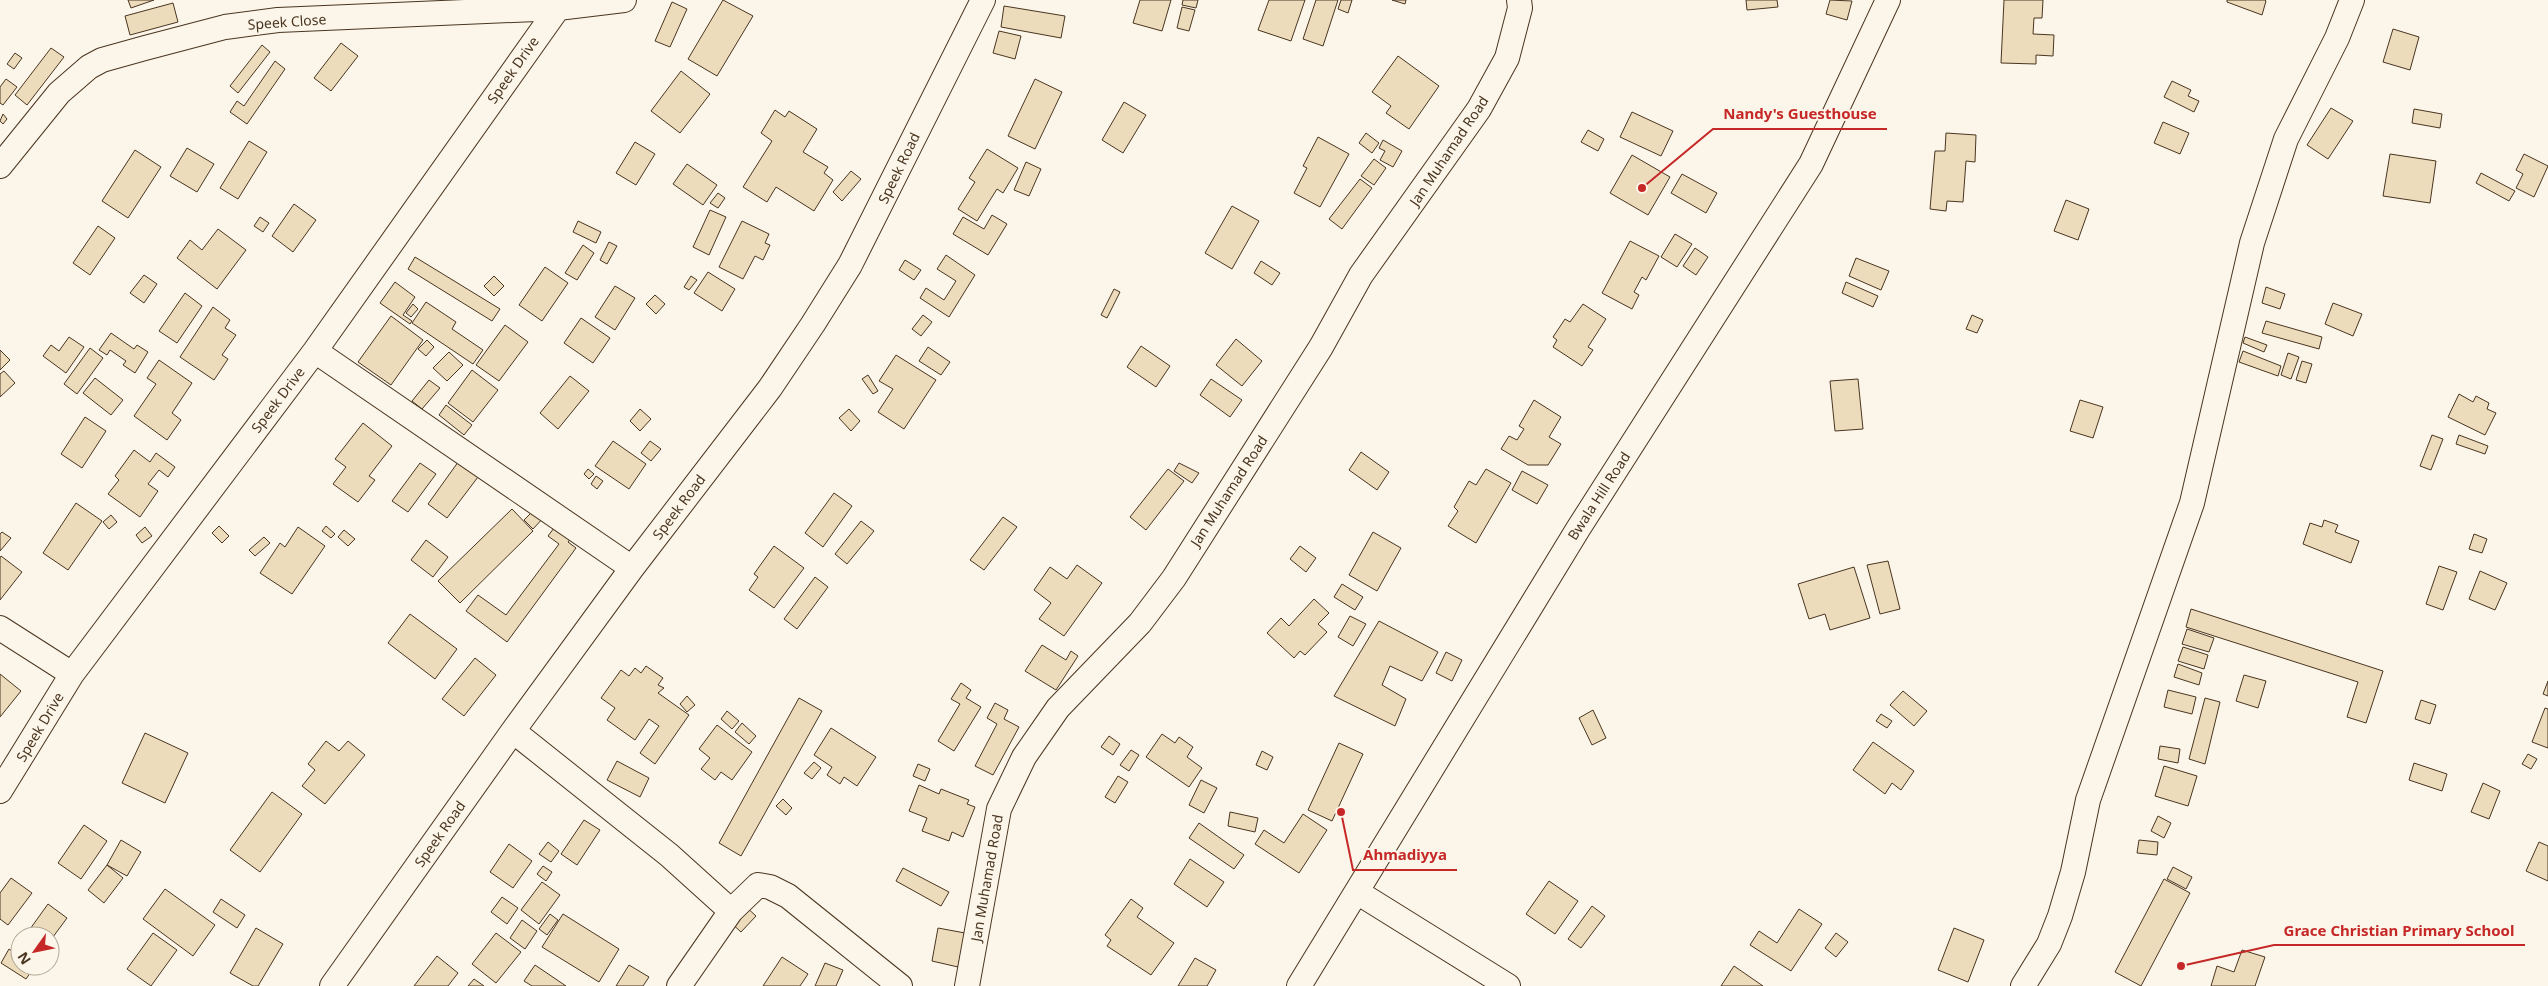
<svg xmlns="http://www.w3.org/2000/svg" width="2548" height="986" font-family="'Noto Sans',sans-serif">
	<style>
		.building { fill: #ecdcbc; stroke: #4a3520 }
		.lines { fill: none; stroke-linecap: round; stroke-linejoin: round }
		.minor-casing { stroke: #4a3520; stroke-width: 26 }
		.minor { stroke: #fbf6e9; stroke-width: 24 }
		.labels { text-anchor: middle; stroke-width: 4; stroke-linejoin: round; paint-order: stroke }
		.street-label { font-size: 14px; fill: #4a3520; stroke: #fbf6e9 }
		.leader { fill: none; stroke: #c62828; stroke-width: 2 }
		.callout-dot { fill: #c62828; stroke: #fbf6e9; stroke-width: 2 }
		.callout-label { font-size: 15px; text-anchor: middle; font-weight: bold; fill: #c62828; stroke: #fbf6e9; stroke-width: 4; stroke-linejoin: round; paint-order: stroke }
	</style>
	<rect width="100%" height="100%" fill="#fbf6e9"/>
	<path class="building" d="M128 0H154L131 8Z
		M723 0 753 16 717 76 688 59Z
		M1140 0H1171L1162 31 1133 23Z
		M1183 0H1198L1196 8 1182 5Z
		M1269 0H1305L1291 41 1258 30Z
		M1316 0H1338L1323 46 1303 39Z
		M1341 0H1352L1348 13 1338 9Z
		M1392 0H1406L1405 4Z
		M1746 0H1777L1778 7 1747 10Z
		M1830 0 1852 1 1847 20 1826 14Z
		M2004 0H2043L2042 18H2034L2033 34 2054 35 2053 56 2036 55V64L2001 63Z
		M2227 0H2265L2266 1 2262 15 2227 2Z
		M672 2 687 9 670 47 655 41Z
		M173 3 178 22 130 35 125 16Z
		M1004 6 1065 16 1061 38 1001 27Z
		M1182 7 1195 10 1189 31 1177 28Z
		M2393 29 2419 37 2410 70 2383 62Z
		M999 31 1021 36 1015 59 993 53Z
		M341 43 358 56 331 91 314 78Z
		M262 45 270 52 238 93 230 86Z
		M51 48 64 57 27 105 15 95Z
		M15 53 22 58 14 69 7 64Z
		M1398 56 1439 86 1409 129 1386 113 1391 106 1372 92Z
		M275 61 285 69 247 124 230 112 237 101 244 106Z
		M681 71 710 94 680 133 651 111Z
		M6 79 17 87 3 105 0 103V87Z
		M1035 79 1062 92 1035 149 1008 136Z
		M2172 81 2191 90 2188 96 2199 101 2194 112 2164 97Z
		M1124 102 1146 115 1123 153 1102 140Z
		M2331 108 2353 121 2328 159 2307 145Z
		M2414 109 2442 114 2440 128 2412 123Z
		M775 110 785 117 789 111 817 129 803 152 828 167 824 173 833 180 814 211 776 187 767 202 743 187 772 141 761 133Z
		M1632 112 1673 131 1661 156 1620 137Z
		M3 114 7 119 3 124 0 121Z
		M2163 122 2189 133 2180 154 2154 143Z
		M1588 130 1604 139 1598 151 1581 142Z
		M1366 133 1379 143 1372 153 1359 143Z
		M1946 133 1976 135 1975 162 1966 161 1963 202 1947 201 1946 211 1930 209 1935 151H1945Z
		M1318 137 1349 154 1320 207 1294 193 1307 168 1303 166Z
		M1383 140 1402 151 1393 167 1380 160 1385 151 1379 148Z
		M249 141 267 152 238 199 220 188Z
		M635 142 655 154 636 185 616 173Z
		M187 148 214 164 197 192 170 176Z
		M987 149 1018 168 1003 193 997 189 977 221 958 209 975 182 969 178Z
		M135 150 161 167 128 218 102 201Z
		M2390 154 2436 161 2430 203 2383 196Z
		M2524 154 2548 166 2534 197 2516 188 2523 174 2516 170Z
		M1632 155 1670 177 1648 215 1610 193Z
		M1374 159 1386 168 1374 185 1361 176Z
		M1026 162 1041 169 1029 196 1014 190Z
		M687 164 717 185 703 205 673 184Z
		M851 171 861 179 842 201 833 192Z
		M2481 173 2515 191 2509 201 2476 183Z
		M1682 174 1717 193 1706 213 1671 193Z
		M1360 179 1372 188 1342 229 1329 219Z
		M718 193 725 198 718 208 710 203Z
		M2066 200 2089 209 2078 240 2054 231Z
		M294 204 316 220 293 252 272 236Z
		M1232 206 1259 221 1232 269 1205 253Z
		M710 210 726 217 709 255 693 247Z
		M992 215 1007 224 988 255 953 234 963 217 984 229Z
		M260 217 269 223 263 232 254 226Z
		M578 221 601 232 596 243 573 232Z
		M742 221 769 234 765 243 770 245 763 260 755 256 743 279 719 267Z
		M98 226 115 238 90 275 73 263Z
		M218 229 246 250 217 289 177 258 190 240 202 250Z
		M1675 234 1692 244 1677 267 1661 257Z
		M1630 241 1659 256 1646 280 1642 277 1634 292 1639 295 1632 309 1602 293Z
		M609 242 617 246 607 264 600 260Z
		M583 245 594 253 577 280 565 273Z
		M1695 248 1708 257 1696 275 1683 266Z
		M946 255 975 275 949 317 920 298 926 288 944 300 956 281 937 269Z
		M415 257 500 309 492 321 408 269Z
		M1856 258 1889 271 1881 290 1849 276Z
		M905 260 921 270 914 280 899 270Z
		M1261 261 1280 273 1272 285 1254 273Z
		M545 267 568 283 542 321 519 305Z
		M708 272 735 289 722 311 694 293Z
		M144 275 157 284 144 303 130 293Z
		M494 276 504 286 494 296 484 286Z
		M691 276 697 280 689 290 684 287Z
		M395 282 415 297 403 315 412 321 410 324 380 303Z
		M1846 282 1878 296 1873 307 1842 293Z
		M615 286 635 298 615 330 595 317Z
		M2266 287 2285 294 2280 309 2262 303Z
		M1114 289 1120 292 1107 318 1101 315Z
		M185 293 202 306 177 343 159 331Z
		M655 295 665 304 656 314 646 304Z
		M426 302 456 322 452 329 483 350 473 364 412 323Z
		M2333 303 2362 314 2353 336 2325 324Z
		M413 304 418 309 411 317 406 313Z
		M1583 304 1606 319 1588 347 1593 350 1582 366 1553 347 1557 340 1553 337 1565 319 1570 322Z
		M213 307 230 320 225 328 236 335 222 355 228 359 214 380 180 357Z
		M923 315 932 322 921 336 912 329Z
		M1972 315 1983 320 1977 333 1966 329Z
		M391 316 423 340 391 385 358 362Z
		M581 318 610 338 593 363 564 343Z
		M2266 321 2322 337 2319 349 2262 333Z
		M505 325 528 342 499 381 476 365Z
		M111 333 134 349 137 345 148 352 135 373 123 365 126 361 110 350 107 355 99 350Z
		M69 337 84 347 66 373 43 356 51 345 59 351Z
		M2245 337 2267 345 2264 352 2243 343Z
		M1236 339 1262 361 1242 386 1216 365Z
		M427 340 434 347 426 356 418 349Z
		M1141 346 1170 366 1156 387 1127 367Z
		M928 347 950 362 941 375 919 361Z
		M90 348 103 358 77 394 64 384Z
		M0 350 10 360 0 370Z
		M2243 351 2281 366 2278 376 2239 362Z
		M449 352 463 365 447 381 433 368Z
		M2288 353 2299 357 2291 379 2281 375Z
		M896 355 936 380 904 429 878 412 893 389 879 381Z
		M159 360 192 383 172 413 181 420 167 440 134 416 156 384 147 378Z
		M2302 361 2312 364 2306 383 2296 380Z
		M472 370 498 390 473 422 448 403Z
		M4 371 15 383 0 397V374Z
		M868 375 878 391 873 394 862 379Z
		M570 376 589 391 558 429 540 413Z
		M95 378 123 400 111 415 83 393Z
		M1211 379 1242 400 1230 417 1200 395Z
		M1858 379 1863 429 1835 431 1830 381Z
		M429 380 440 388 422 409 412 401Z
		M2459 394 2473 402 2476 396 2489 403 2487 409 2496 413 2485 435 2448 417Z
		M1534 400 1561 417 1549 437 1561 444 1548 465H1528L1501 449 1509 436 1517 440 1524 429 1519 426Z
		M2080 400 2103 407 2093 438 2070 431Z
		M446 405 472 425 464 435 439 415Z
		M640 409 651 419 640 431 630 421Z
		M849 409 860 421 851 431 839 418Z
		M85 417 106 431 82 468 61 454Z
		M363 423 392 446 369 476 375 480 358 502 333 484 346 467 335 459Z
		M2432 435 2443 439 2431 470 2420 466Z
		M2459 435 2488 446 2485 454 2456 444Z
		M613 441 646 464 629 489 595 466Z
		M650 441 661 449 651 461 641 453Z
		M134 450 150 462 156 453 175 467 168 477 159 470 148 484 158 491 140 517 108 494 119 480 115 476Z
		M1361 452 1389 472 1377 490 1349 470Z
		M461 458 481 473 447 518 428 504Z
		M420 463 436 474 408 512 392 501Z
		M1179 463 1199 473 1192 483 1174 471Z
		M588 469 594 474 589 479 584 474Z
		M1168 469 1184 481 1146 530 1130 517Z
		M1486 469 1511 483 1476 543 1448 526 1458 511 1454 507 1469 481 1476 485Z
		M1522 471 1548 485 1537 504 1512 490Z
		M596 476 603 481 597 489 591 484Z
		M834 493 852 506 823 547 805 533Z
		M76 503 102 521 68 570 43 553Z
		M512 509 533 531 460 603 438 581Z
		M535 509 544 517 533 529 524 520Z
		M111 515 117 522 109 529 103 522Z
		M1003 517 1017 527 984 570 970 560Z
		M2324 520 2338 525 2335 532 2359 541 2351 563 2303 544 2310 523 2322 527Z
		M861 521 874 531 847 564 835 554Z
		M557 524 573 536 568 542 576 548 507 642 466 611 478 595 506 615 559 544 548 536Z
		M219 526 229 536 222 543 212 533Z
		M326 526 335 534 331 538 322 531Z
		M145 527 152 536 142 543 136 535Z
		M298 527 325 546 292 594 260 573 280 543 285 547Z
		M344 530 355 539 348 546 338 537Z
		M2 532 11 538 0 551V534Z
		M1373 532 1401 548 1377 591 1349 575Z
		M2474 534 2487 539 2482 553 2469 549Z
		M264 537 270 543 255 556 249 550Z
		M426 540 448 557 433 577 411 560Z
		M774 546 804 568 774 608 749 590 758 577 754 574Z
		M1300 546 1316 558 1306 572 1290 559Z
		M1 556 22 572 0 600V558Z
		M1888 561 1900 609 1880 614 1867 565Z
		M1077 565 1102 583 1064 636 1039 619 1051 603 1034 590 1050 567 1067 579Z
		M2439 566 2457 572 2443 610 2426 604Z
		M1854 567 1870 618 1830 630 1825 614 1809 619 1798 584Z
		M2480 571 2507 583 2495 610 2469 599Z
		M815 577 828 587 797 629 784 619Z
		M1342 584 1363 597 1355 610 1334 597Z
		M1314 599 1329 613 1318 624 1327 632 1305 655 1300 651 1294 658 1267 633 1281 618 1289 626Z
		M2191 609 2383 671 2366 723 2347 717 2358 682 2186 627Z
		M410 614 457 649 435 679 388 643Z
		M1350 616 1366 624 1353 646 1338 637Z
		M1379 621 1438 652 1422 681 1390 666 1382 685 1406 699 1395 726 1334 696Z
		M2187 629 2214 638 2209 652 2182 644Z
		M1042 645 1066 660 1071 651 1078 656 1056 690 1025 671Z
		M2183 647 2208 655 2204 669 2178 661Z
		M1446 652 1462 660 1452 681 1436 673Z
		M475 658 496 675 464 716 442 699Z
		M2178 664 2202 673 2199 685 2174 677Z
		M646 666 663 678 658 685 664 688 658 693 689 715 655 764 640 753 659 726 649 719 635 740 607 720 615 708 601 698 621 670 629 676 635 668 641 673Z
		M0 674 21 691 0 717Z
		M2244 675 2266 681 2258 708 2236 701Z
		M2548 681V696L2543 694Z
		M961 683 971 690 966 698 981 707 954 751 938 741 960 704 951 699Z
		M2168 690 2196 697 2192 714 2164 707Z
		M1903 691 1927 711 1914 726 1890 705Z
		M687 696 695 705 687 712 680 704Z
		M799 698 822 711 741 856 719 843Z
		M2205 698 2220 702 2205 764 2189 759Z
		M2421 700 2436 705 2430 724 2415 719Z
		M995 703 1008 710 1004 719 1019 727 993 775 975 766 997 724 987 718Z
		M2545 708 2548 709V748L2532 742Z
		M1593 710 1606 738 1592 745 1579 718Z
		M727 711 739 721 732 729 721 719Z
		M1881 714 1892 721 1887 728 1876 721Z
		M742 723 756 736 749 744 735 732Z
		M717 725 752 752 732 780 721 772 715 780 701 769 710 758 699 749Z
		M831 728 876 757 857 786 844 777 840 784 827 775 832 767 814 755Z
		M145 733 188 753 165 803 122 783Z
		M1162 734 1175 743 1179 737 1193 747 1187 757 1202 768 1189 787 1146 757Z
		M1109 736 1120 744 1113 755 1101 747Z
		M326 741 339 751 348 741 365 755 325 804 302 786 315 770 308 764Z
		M1873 742 1914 771 1901 790 1892 783 1885 794 1853 770Z
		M1339 743 1363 754 1332 821 1308 810Z
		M2160 746 2180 749 2178 763 2158 759Z
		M1131 750 1139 755 1129 771 1120 765Z
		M1262 751 1273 757 1267 770 1256 765Z
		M2528 754 2537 759 2531 769 2522 764Z
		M617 761 649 778 640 797 607 780Z
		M814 762 821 768 812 779 804 773Z
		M2414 763 2447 774 2442 791 2409 780Z
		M918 764 930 769 925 781 913 776Z
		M2164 766 2197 776 2188 806 2155 796Z
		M1118 776 1128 782 1115 803 1105 797Z
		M1201 780 1217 788 1204 813 1189 805Z
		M2483 783 2500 791 2489 819 2471 812Z
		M919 785 939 794 941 789 969 800 967 804 975 807 963 837 952 832 949 841 922 831 927 818 909 811Z
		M272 792 302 814 260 872 230 850Z
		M783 799 792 808 786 815 776 806Z
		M1230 812 1258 818 1255 832 1228 826Z
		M1303 814 1327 830 1299 873 1255 844 1264 830 1284 843Z
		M2158 816 2171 823 2164 838 2151 831Z
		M584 820 600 830 577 865 561 854Z
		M1199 823 1244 855 1234 869 1189 838Z
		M84 825 107 841 81 879 58 863Z
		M121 840 141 852 127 876 107 865Z
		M2139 840 2158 842 2157 855 2137 853Z
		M548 842 559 851 551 862 539 854Z
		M2539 842 2548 846V881L2526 871Z
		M509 844 532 861 513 888 490 872Z
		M1190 859 1224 882 1207 907 1174 884Z
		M107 865 123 878 104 903 88 890Z
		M543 866 552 872 546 881 537 874Z
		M2173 867 2192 877 2186 889 2167 879Z
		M903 868 949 892 941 906 896 881Z
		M11 878 32 893 8 925 0 919V893Z
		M2164 879 2190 893 2141 986 2115 972Z
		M1549 881 1578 901 1555 934 1526 914Z
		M542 882 560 895 539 924 521 910Z
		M165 889 215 925 193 956 143 919Z
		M502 897 518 908 507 924 491 912Z
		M221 899 245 915 237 928 213 912Z
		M1131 899 1143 908 1137 917 1174 943 1151 975 1107 946 1111 940 1105 935Z
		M48 904 67 918 50 941V936H25Z
		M744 905 756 916 741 932 729 921Z
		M1592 906 1605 916 1581 948 1568 939Z
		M1799 909 1822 924 1791 971 1750 945 1759 931 1777 943Z
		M550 914 558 920 547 935 539 929Z
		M563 914 619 949 599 982 542 947Z
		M522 920 537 931 525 949 510 938Z
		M256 928 283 944 258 986H253L230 973Z
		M938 928 965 933 958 967 932 961Z
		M1954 928 1984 940 1968 982 1938 970Z
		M153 933 177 950 151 986 127 969Z
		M496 933 521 952 496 983 472 964Z
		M1836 933 1848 942 1836 957 1825 948Z
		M9 949 20 956V966H35L26 979 1 963Z
		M2242 950 2265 957 2255 986H2211L2217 966 2234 972Z
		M437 956 458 973 448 986H414Z
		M782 957 808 974 800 986H763Z
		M1195 958 1216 970 1207 986H1178Z
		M825 963 843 970 836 986H815Z
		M535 965 566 986H532L524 981Z
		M629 965 649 977 643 986H616Z
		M1734 966 1763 986H1721Z
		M474 979 484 986H468Z"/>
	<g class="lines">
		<defs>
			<path id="minor" d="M0 166 59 93 89 67 102 60 145 48 225 27 278 20 558 8 624 0
				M315 351 632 568
				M0 628 72 674
				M513 731 669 855 731 911
				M0 791 72 674 315 351 558 8
				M1357 892 1508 986
				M332 986 513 731 632 568 770 388 813 324 850 265 983 0
				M679 986 731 911 758 885 770 887 788 896 900 986
				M967 986 999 809 1024 757 1058 708 1140 623 1174 578 1321 347 1361 275 1479 109 1507 58 1520 8 1519 0
				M1299 986 1578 529 1811 164 1888 0
				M2023 986 2049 944 2060 916 2073 872 2088 800 2192 503 2252 243 2286 139 2337 38 2352 0"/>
		</defs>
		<use href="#minor" class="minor-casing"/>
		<use href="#minor" class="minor"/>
	</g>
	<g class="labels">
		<g class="street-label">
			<text transform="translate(287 22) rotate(-4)" y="5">Speek Close</text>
			<text transform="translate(513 70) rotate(-55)" y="5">Speek Drive</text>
			<text transform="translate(1449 151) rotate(-56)" y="5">Jan Muhamad Road</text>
			<text transform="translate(899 168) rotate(-64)" y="5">Speek Road</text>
			<text transform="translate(278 400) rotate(-53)" y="5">Speek Drive</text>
			<text transform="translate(1229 491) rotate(-57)" y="5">Jan Muhamad Road</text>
			<text transform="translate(1599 496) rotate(-57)" y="5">Bwala Hill Road</text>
			<text transform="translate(679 507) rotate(-53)" y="5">Speek Road</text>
			<text transform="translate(40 727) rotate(-59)" y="5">Speek Drive</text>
			<text transform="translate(440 834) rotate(-55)" y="5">Speek Road</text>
			<text transform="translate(987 878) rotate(-80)" y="5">Jan Muhamad Road</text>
		</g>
	</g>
	<path class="leader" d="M1642 188L1713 129H1887M1341 812L1353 870H1457M2181 966L2274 945H2525"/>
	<g class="callout-dot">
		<circle cx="1642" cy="188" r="5"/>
		<circle cx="1341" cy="812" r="5"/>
		<circle cx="2181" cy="966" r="5"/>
	</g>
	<g class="callout-label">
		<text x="1800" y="119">Nandy's Guesthouse</text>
		<text x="1405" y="860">Ahmadiyya</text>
		<text x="2399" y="936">Grace Christian Primary School</text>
	</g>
	<g transform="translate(35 951) rotate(237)"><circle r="24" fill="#fbf6e9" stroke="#b4a999"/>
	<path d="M0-4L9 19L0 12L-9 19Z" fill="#c62828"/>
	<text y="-8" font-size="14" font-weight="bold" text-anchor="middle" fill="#4a3520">N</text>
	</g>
</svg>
